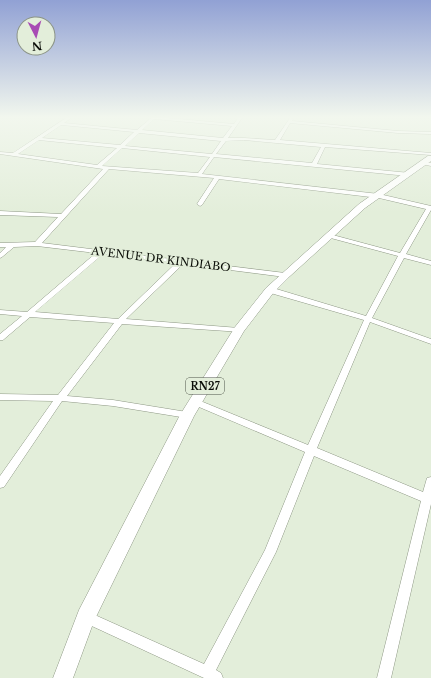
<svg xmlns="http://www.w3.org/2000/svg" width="431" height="678" font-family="'Libre Baskerville',serif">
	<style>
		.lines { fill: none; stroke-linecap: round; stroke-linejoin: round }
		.minor-casing { stroke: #8e9885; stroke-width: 1 }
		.primary-casing { stroke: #8e9885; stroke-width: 1 }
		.minor { fill: #fff; fill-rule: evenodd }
		.primary { fill: #fff; fill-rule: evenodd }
		.labels { text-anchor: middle; stroke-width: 4; stroke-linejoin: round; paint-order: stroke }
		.shield { fill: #e3eeda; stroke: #4b5046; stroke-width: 1 }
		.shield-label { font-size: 10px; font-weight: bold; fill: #0a0d07 }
		.street-label { font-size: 11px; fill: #0a0d07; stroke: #e3eeda }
	</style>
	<rect width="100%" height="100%" fill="#e3eeda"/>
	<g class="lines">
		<defs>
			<path id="minor" d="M66 118H71L64 123 137 130 151 118H168L234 124 238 118H242L228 138H244L275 140 290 118 293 119 292 121 398 131 431 132V134L398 133 290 123 280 140 431 153V155L325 147 317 164 410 173V175L408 176 214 157 202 174 379 194 431 206V210L406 254 431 261V265L404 258 372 318 431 339V344L370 322 317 448 423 492 427 478 431 477V504L391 678H377L421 501 314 456 276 552 216 670 221 673 223 678H204L81 621 80 617 81 613 86 611 204 664 265 550 305 452 192 404 190 402 192 400H198L308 445 364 320 267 292 266 290 270 288H273L366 316 398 256 327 237 326 236 329 234 400 253 426 209 379 198 219 179 202 205 200 206 197 204 214 178 109 169 42 243 285 273 288 275 285 277 183 264 126 319 239 328H242L243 330 242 332 122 324 67 396 113 400 187 412 190 413 192 415 190 417 187 418 113 406 62 401 4 487 0 488V476L53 401 0 400V394L58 395 114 323 30 317 3 340H0V334L22 316 0 314V310L27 312 96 253 37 246 14 247 2 257 0 258V253L6 247H0V243L35 242 58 217 0 215V211L61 214 103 169 0 154V152L13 153ZM154 119 232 126 223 138 142 130ZM61 125H62L134 132 120 145 42 138ZM139 133 221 141 212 154 125 146ZM39 140 117 148 97 165 18 154ZM244 140 321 147 312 163 216 154 226 141ZM122 148 210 157 198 173 102 166ZM103 254 176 263 118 319 35 312Z
				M422 162 431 163V166L422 164Z"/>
			<path id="primary" d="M428 156H431V161L365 208 289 277 274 292 244 331 194 416 94 621 73 678H53L79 610 180 415 235 327 266 288 359 204Z"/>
		</defs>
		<use href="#minor" class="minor-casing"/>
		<use href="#primary" class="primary-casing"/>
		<use href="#minor" class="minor"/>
		<use href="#primary" class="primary"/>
	</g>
	<linearGradient id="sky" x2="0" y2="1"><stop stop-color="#91a1d4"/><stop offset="0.55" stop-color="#f2f7ee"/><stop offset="1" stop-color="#f2f7ee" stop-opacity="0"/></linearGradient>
	<rect width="431" height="213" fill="url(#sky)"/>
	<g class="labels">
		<rect class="shield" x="186" y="378" width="38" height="16" rx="3"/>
		<g class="shield-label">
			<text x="205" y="390">RN27</text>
		</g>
		<g class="street-label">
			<text transform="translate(161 259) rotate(7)" y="4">AVENUE DR KINDIABO</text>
		</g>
	</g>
	<g transform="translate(36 36) rotate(174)"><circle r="19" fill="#e3eeda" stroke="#8c9486"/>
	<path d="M0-3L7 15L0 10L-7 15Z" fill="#a84bb4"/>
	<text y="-6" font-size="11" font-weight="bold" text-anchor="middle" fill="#0a0d07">N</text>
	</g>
</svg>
